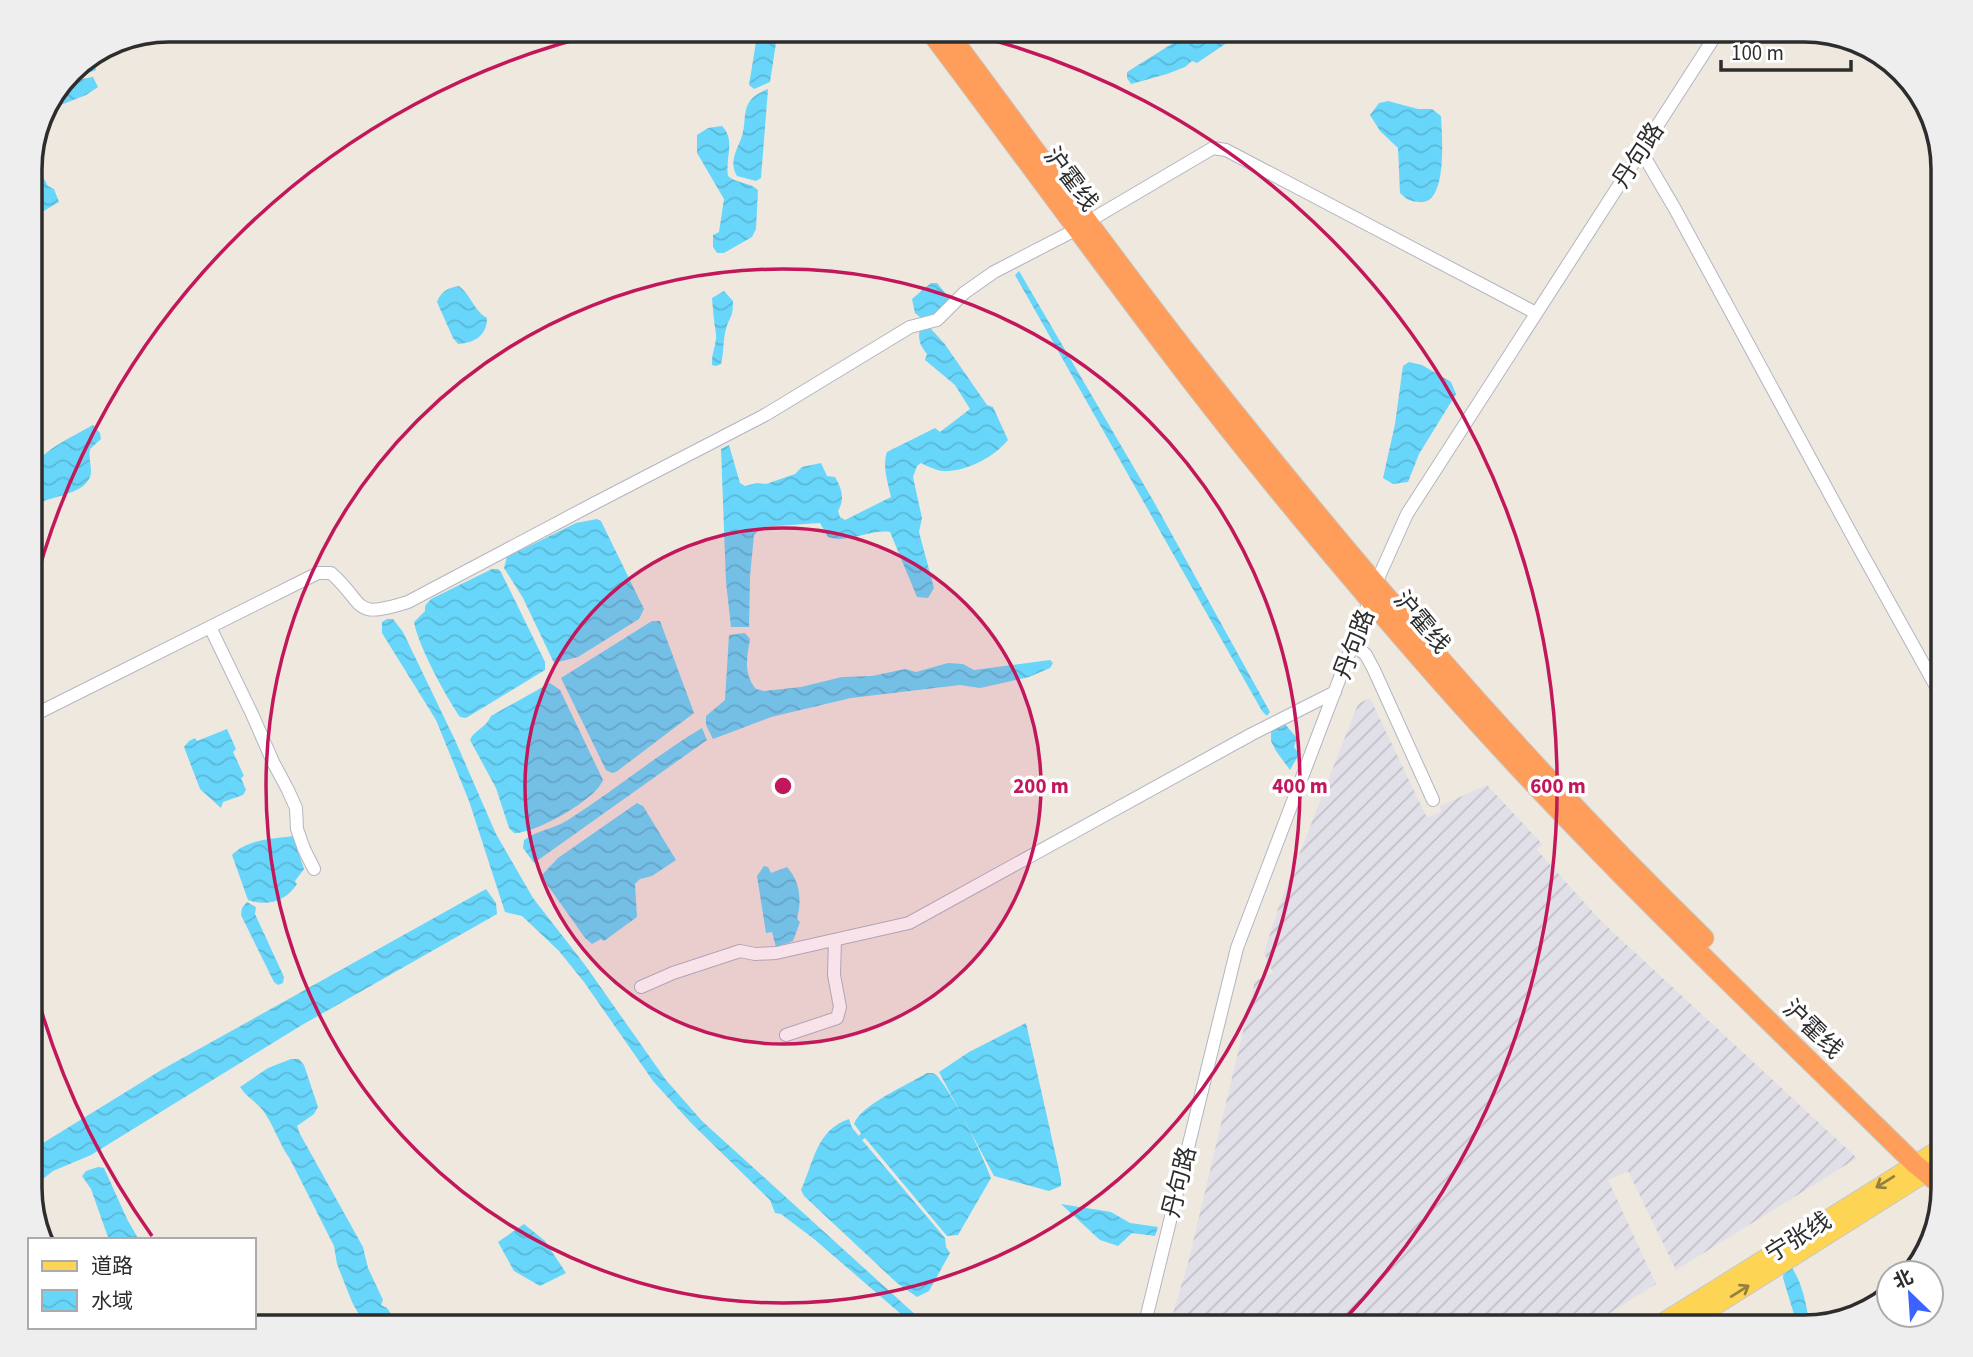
<svg xmlns="http://www.w3.org/2000/svg" width="1973" height="1357" font-family="'Source Sans 3','Noto Sans SC',sans-serif">
	<style>
		.industrial { fill: url(#industrial-furrows) }
		.water { fill: url(#water-waves) }
		.lines { fill: none; stroke-linecap: round; stroke-linejoin: round }
		.minor-casing { stroke: #b2b5c2; stroke-width: 14 }
		.major-casing { stroke: #c8c8c8; stroke-width: 18 }
		.highway-casing { stroke: #c8c8c8; stroke-width: 21 }
		.minor { stroke: #fff; stroke-width: 12 }
		.major { stroke: #fed455; stroke-width: 16 }
		.highway { stroke: #ff9e5a; stroke-width: 19 }
		.oneway { stroke: #968041 }
		.ring { fill: none; stroke: #c2185b; stroke-width: 3.5 }
		.labels { text-anchor: middle; stroke-width: 7; stroke-linejoin: round; paint-order: stroke }
		.street-label { font-size: 24px; fill: #2d2d2d; stroke: #fff }
		.rim { fill: none; stroke: #2d2d2d; stroke-width: 3.5 }
		.centre { fill: #c2185b; stroke: #fff; stroke-width: 3.5 }
		.ring-label { font-size: 21px; text-anchor: middle; font-weight: bold; fill: #c2185b; stroke: #fff; stroke-width: 7; stroke-linejoin: round; paint-order: stroke }
	</style>
	<defs>
		<pattern id="industrial-furrows" width="10" height="10" patternUnits="userSpaceOnUse" patternTransform="scale(1.75)"><rect width="10" height="10" fill="#e1dfe8"/><path d="M-1 1l2-2M0 10L10 0M9 11l2-2" fill="none" stroke="#c1c0c7"/></pattern>
		<pattern id="water-waves" width="16" height="10" patternUnits="userSpaceOnUse" patternTransform="scale(1.75)"><rect width="16" height="10" fill="#68d6fa"/><path d="M0 5q4-4 8 0t8 0" fill="none" stroke="#5ab8d7"/></pattern>
	</defs>
	<rect width="100%" height="100%" fill="#efe8de"/>
	<path class="industrial" d="M1370 698 1427 818 1441 812 1440 806 1487 785 1543 845 1536 849 1602 922 1857 1158 1676 1270 1628 1171 1608 1180 1656 1284 1587 1327H1169L1188 1263 1255 981 1273 973 1264 953 1278 909 1358 704Z"/>
	<path class="water" d="M758 30H778L770 82 754 89 749 85Z
		M1194 30H1246L1197 63 1192 61 1185 67 1167 74 1131 84 1127 78V72Z
		M92 56 96 70 62 84 71 70Z
		M93 77 98 87 86 95 43 112C57 90 66 81 93 77Z
		M768 89 761 178 756 181 737 176C729 163 736 151 741 139 749 117 737 101 768 89Z
		M1388 101 1418 109H1432L1441 116C1442 136 1448 206 1419 202 1410 201 1407 200 1400 193L1398 148 1380 131 1370 115 1379 103Z
		M722 126C736 140 725 158 728 176 737 184 750 182 758 190L756 229 752 237 724 253H717L713 247V235L719 232 724 199 697 153V135L708 128Z
		M31 155 48 186 54 189 59 202 42 212 30 208Z
		M1019 271 1154 502 1270 712 1267 716 1262 711 1015 275Z
		M931 283H937L950 299 932 318 931 329 944 343 987 405 993 407 1008 440C993 458 966 472 942 471 935 470 927 466 921 463L917 466 913 477 922 518 919 532 934 588 928 598 917 597 890 532C869 529 848 544 828 537L820 523 762 527 754 535 750 576 749 627H731L726 582 721 449 729 445 740 483 745 486 757 483 766 484 795 474 802 467 821 463 827 476 835 477C842 489 845 499 838 511L840 517 845 520 891 497C888 483 882 466 887 452L935 428 940 432 970 409 955 385 925 360 927 354C915 339 920 336 921 318L915 313 912 299Z
		M459 286C471 295 474 311 487 318 487 336 474 343 458 344L453 338 437 302C441 291 448 288 459 286Z
		M724 291 733 301C733 319 730 315 726 329 723 338 724 352 721 364L716 366 712 365C711 354 717 344 716 334 714 322 713 310 712 298Z
		M1409 362 1422 365 1451 382 1456 394 1419 454 1408 482 1393 484 1383 478 1395 424 1403 366Z
		M93 425 100 433 101 439 90 449C88 458 93 469 90 477 83 496 45 496 30 508 30 498 28 485 30 475 35 452 75 436 93 425Z
		M597 519 601 521 644 609 639 619 578 657 554 663 523 598 504 568 507 557 576 523Z
		M492 569H498L501 572 545 662V670L466 718 460 717C446 697 418 645 414 622L425 611V606L431 599Z
		M387 619H393L403 632 455 740 496 834 533 898 585 965 666 1080 702 1121 929 1327H916L814 1239 781 1214 775 1213 770 1200 691 1123 653 1081 584 982 559 951 522 916 505 912 469 801 436 720 382 633V622Z
		M652 621H660L694 713 616 772 612 773 606 770 561 678Z
		M745 633 750 639C747 657 743 673 756 689L764 691 801 687 842 677 872 676 905 669 916 672 948 663 963 664 974 670 1050 660 1053 663 1050 668 1029 677 980 688 960 685 851 698 771 717 713 739 706 725V716L725 700 729 635Z
		M550 683 560 690 603 780C596 800 534 834 514 833L509 828 496 788 470 740C474 730 486 728 491 716Z
		M1284 723 1297 738 1294 747 1299 754 1290 770 1276 751 1271 741V732Z
		M702 728 707 740 534 863 523 848 524 840C537 830 554 829 568 820 614 791 655 756 702 728Z
		M227 729 236 749 233 752 244 776 241 778 246 790 243 795 223 802 221 808 200 789 184 747 189 741 195 738 197 741Z
		M637 803 643 806 676 860 652 876 640 879 635 884 637 917 604 941 601 939 592 944 585 938 541 876 558 858Z
		M293 836 304 869 295 881 297 884C286 901 267 907 248 900L232 855C247 839 272 839 293 836Z
		M764 866 768 867 771 873 787 867C800 881 802 900 797 919L800 922 793 941 776 947 772 932 766 933 757 876Z
		M486 889 496 903 497 914 302 1025 91 1155 53 1171 30 1189V1151L163 1069Z
		M247 902 256 907 255 914 284 977 283 983 278 985 274 982 241 915 242 908Z
		M1026 1023 1061 1179V1186L1049 1191 994 1176 939 1072 969 1052Z
		M291 1059H299L304 1065 318 1107 314 1114 297 1126 300 1134 363 1247 368 1268 383 1300 381 1305 387 1308 400 1327H366L352 1302 337 1264 334 1246 290 1159C280 1145 275 1129 266 1115 259 1103 247 1098 240 1087L268 1068Z
		M927 1073C933 1073 933 1072 937 1076 955 1097 981 1152 991 1178L958 1235 947 1236 865 1138 862 1140 945 1238 946 1247 950 1253 929 1291 917 1297 897 1283 804 1196 801 1190C814 1162 816 1130 849 1119L852 1128 859 1136 861 1133 854 1124C860 1105 909 1084 927 1073Z
		M98 1167 104 1168 127 1219 139 1240H109L91 1189 82 1176 86 1171Z
		M1061 1204 1111 1212 1130 1223 1158 1227 1155 1236 1132 1233 1118 1246 1100 1240Z
		M524 1224 545 1241 566 1273 540 1286 514 1271 498 1242Z
		M1791 1266C1803 1284 1806 1304 1810 1326L1801 1327 1796 1321 1783 1278 1784 1268Z"/>
	<g class="lines">
		<defs>
			<path id="minor" d="M1641 151 1675 209 1859 548 1943 699
				M1089 221 1213 148 1226 150 1536 313
				M210 627 252 714 273 762 288 790 296 808 297 829 304 849 314 869
				M1354 644 1366 655 1374 670 1433 800
				M30 717 318 573H331C367 605 351 620 408 602L595 503 765 415 910 327 937 320 964 293 994 272 1077 229
				M641 987 673 973 740 951 755 954 776 953 909 923 1252 734 1335 692
				M786 1035 837 1018 840 1007 834 975 835 940
				M1144 1327 1237 948 1376 583 1407 514 1719 30"/>
			<path id="major" d="M1654 1327 1943 1146
				M1683 1327 1943 1163"/>
			<path id="highway" d="M929 30C1011 139 1091 249 1173 357 1251 460 1334 559 1418 656 1573 835 1746 998 1915 1164L1943 1187
				M946 30C1027 138 1105 248 1188 354 1349 558 1518 757 1704 938"/>
		</defs>
		<use href="#minor" class="minor-casing"/>
		<use href="#major" class="major-casing"/>
		<use href="#highway" class="highway-casing"/>
		<use href="#minor" class="minor"/>
		<use href="#major" class="major"/>
		<use href="#highway" class="highway"/>
	</g>
	<defs><path id="oneway-shaft" d="M-6 0H5M1.5-3L5.5 0L1.5 3" fill="none" stroke-width="1.6" stroke-linecap="round" stroke-linejoin="round" transform="scale(1.75)"/></defs>
	<g class="oneway">
		<use href="#oneway-shaft" transform="translate(1885 1182) rotate(148)"/>
		<use href="#oneway-shaft" transform="translate(1740 1291) rotate(-32)"/>
	</g>
	<circle cx="783" cy="786" r="258" fill="#c2185b" fill-opacity=".12"/>
	<g class="ring">
		<circle cx="783" cy="786" r="258"/>
		<circle cx="783" cy="786" r="517"/>
		<path d="M152 1236A775 775 0 0 1 31 973M31 599A775 775 0 0 1 609 31M957 31A775 775 0 0 1 1340 1324"/>
	</g>
	<g class="labels">
		<g class="street-label">
			<text transform="translate(1638 155) rotate(-57)" y="8">丹句路</text>
			<text transform="translate(1071 179) rotate(53)" y="8">沪霍线</text>
			<text transform="translate(1422 622) rotate(50)" y="8">沪霍线</text>
			<text transform="translate(1354 644) rotate(-69)" y="8">丹句路</text>
			<text transform="translate(1813 1029) rotate(44)" y="8">沪霍线</text>
			<text transform="translate(1179 1182) rotate(-76)" y="8">丹句路</text>
			<text transform="translate(1798 1237) rotate(-32)" y="8">宁张线</text>
		</g>
	</g>
	<path d="M0 0H1973V1357H0ZM169 42H1804A127 127 0 0 1 1931 169V1188A127 127 0 0 1 1804 1315H169A127 127 0 0 1 42 1188V169A127 127 0 0 1 169 42Z" fill="#eee" fill-rule="evenodd"/>
	<path class="rim" d="M169 42H1804A127 127 0 0 1 1931 169V1188A127 127 0 0 1 1804 1315H169A127 127 0 0 1 42 1188V169A127 127 0 0 1 169 42Z"/>
	<circle cx="783" cy="786" r="10" class="centre"/>
	<g class="ring-label">
		<text x="1041" y="793">200 m</text>
		<text x="1300" y="793">400 m</text>
		<text x="1558" y="793">600 m</text>
	</g>
	<rect x="28" y="1238" width="228" height="91" fill="#ffffff" stroke="#ababab" stroke-width="2"/>
	<rect x="42" y="1261" width="35" height="10" fill="#fed455" stroke="#ababab" stroke-width="2"/>
	<text x="91" y="1273" font-size="21" fill="#2d2d2d">道路</text>
	<rect x="42" y="1290" width="35" height="21" fill="url(#water-waves)" stroke="#ababab" stroke-width="2"/>
	<text x="91" y="1308" font-size="21" fill="#2d2d2d">水域</text>
	<g transform="translate(1910 1294) rotate(335)"><circle r="33" fill="#ffffff" stroke="#ababab" stroke-width="2"/>
	<path d="M0-5L12 26L0 18L-12 26Z" fill="#3c63ff"/>
	<text y="-10" font-size="19" font-weight="bold" text-anchor="middle" fill="#2d2d2d">北</text>
	</g>
	<path d="M1721 60v10h130v-10" fill="none" stroke="#2d2d2d" stroke-width="3.5"/>
	<text x="1731" y="60" font-size="21" fill="#2d2d2d" stroke="#ffffff" stroke-width="5" paint-order="stroke">100 m</text>
</svg>
